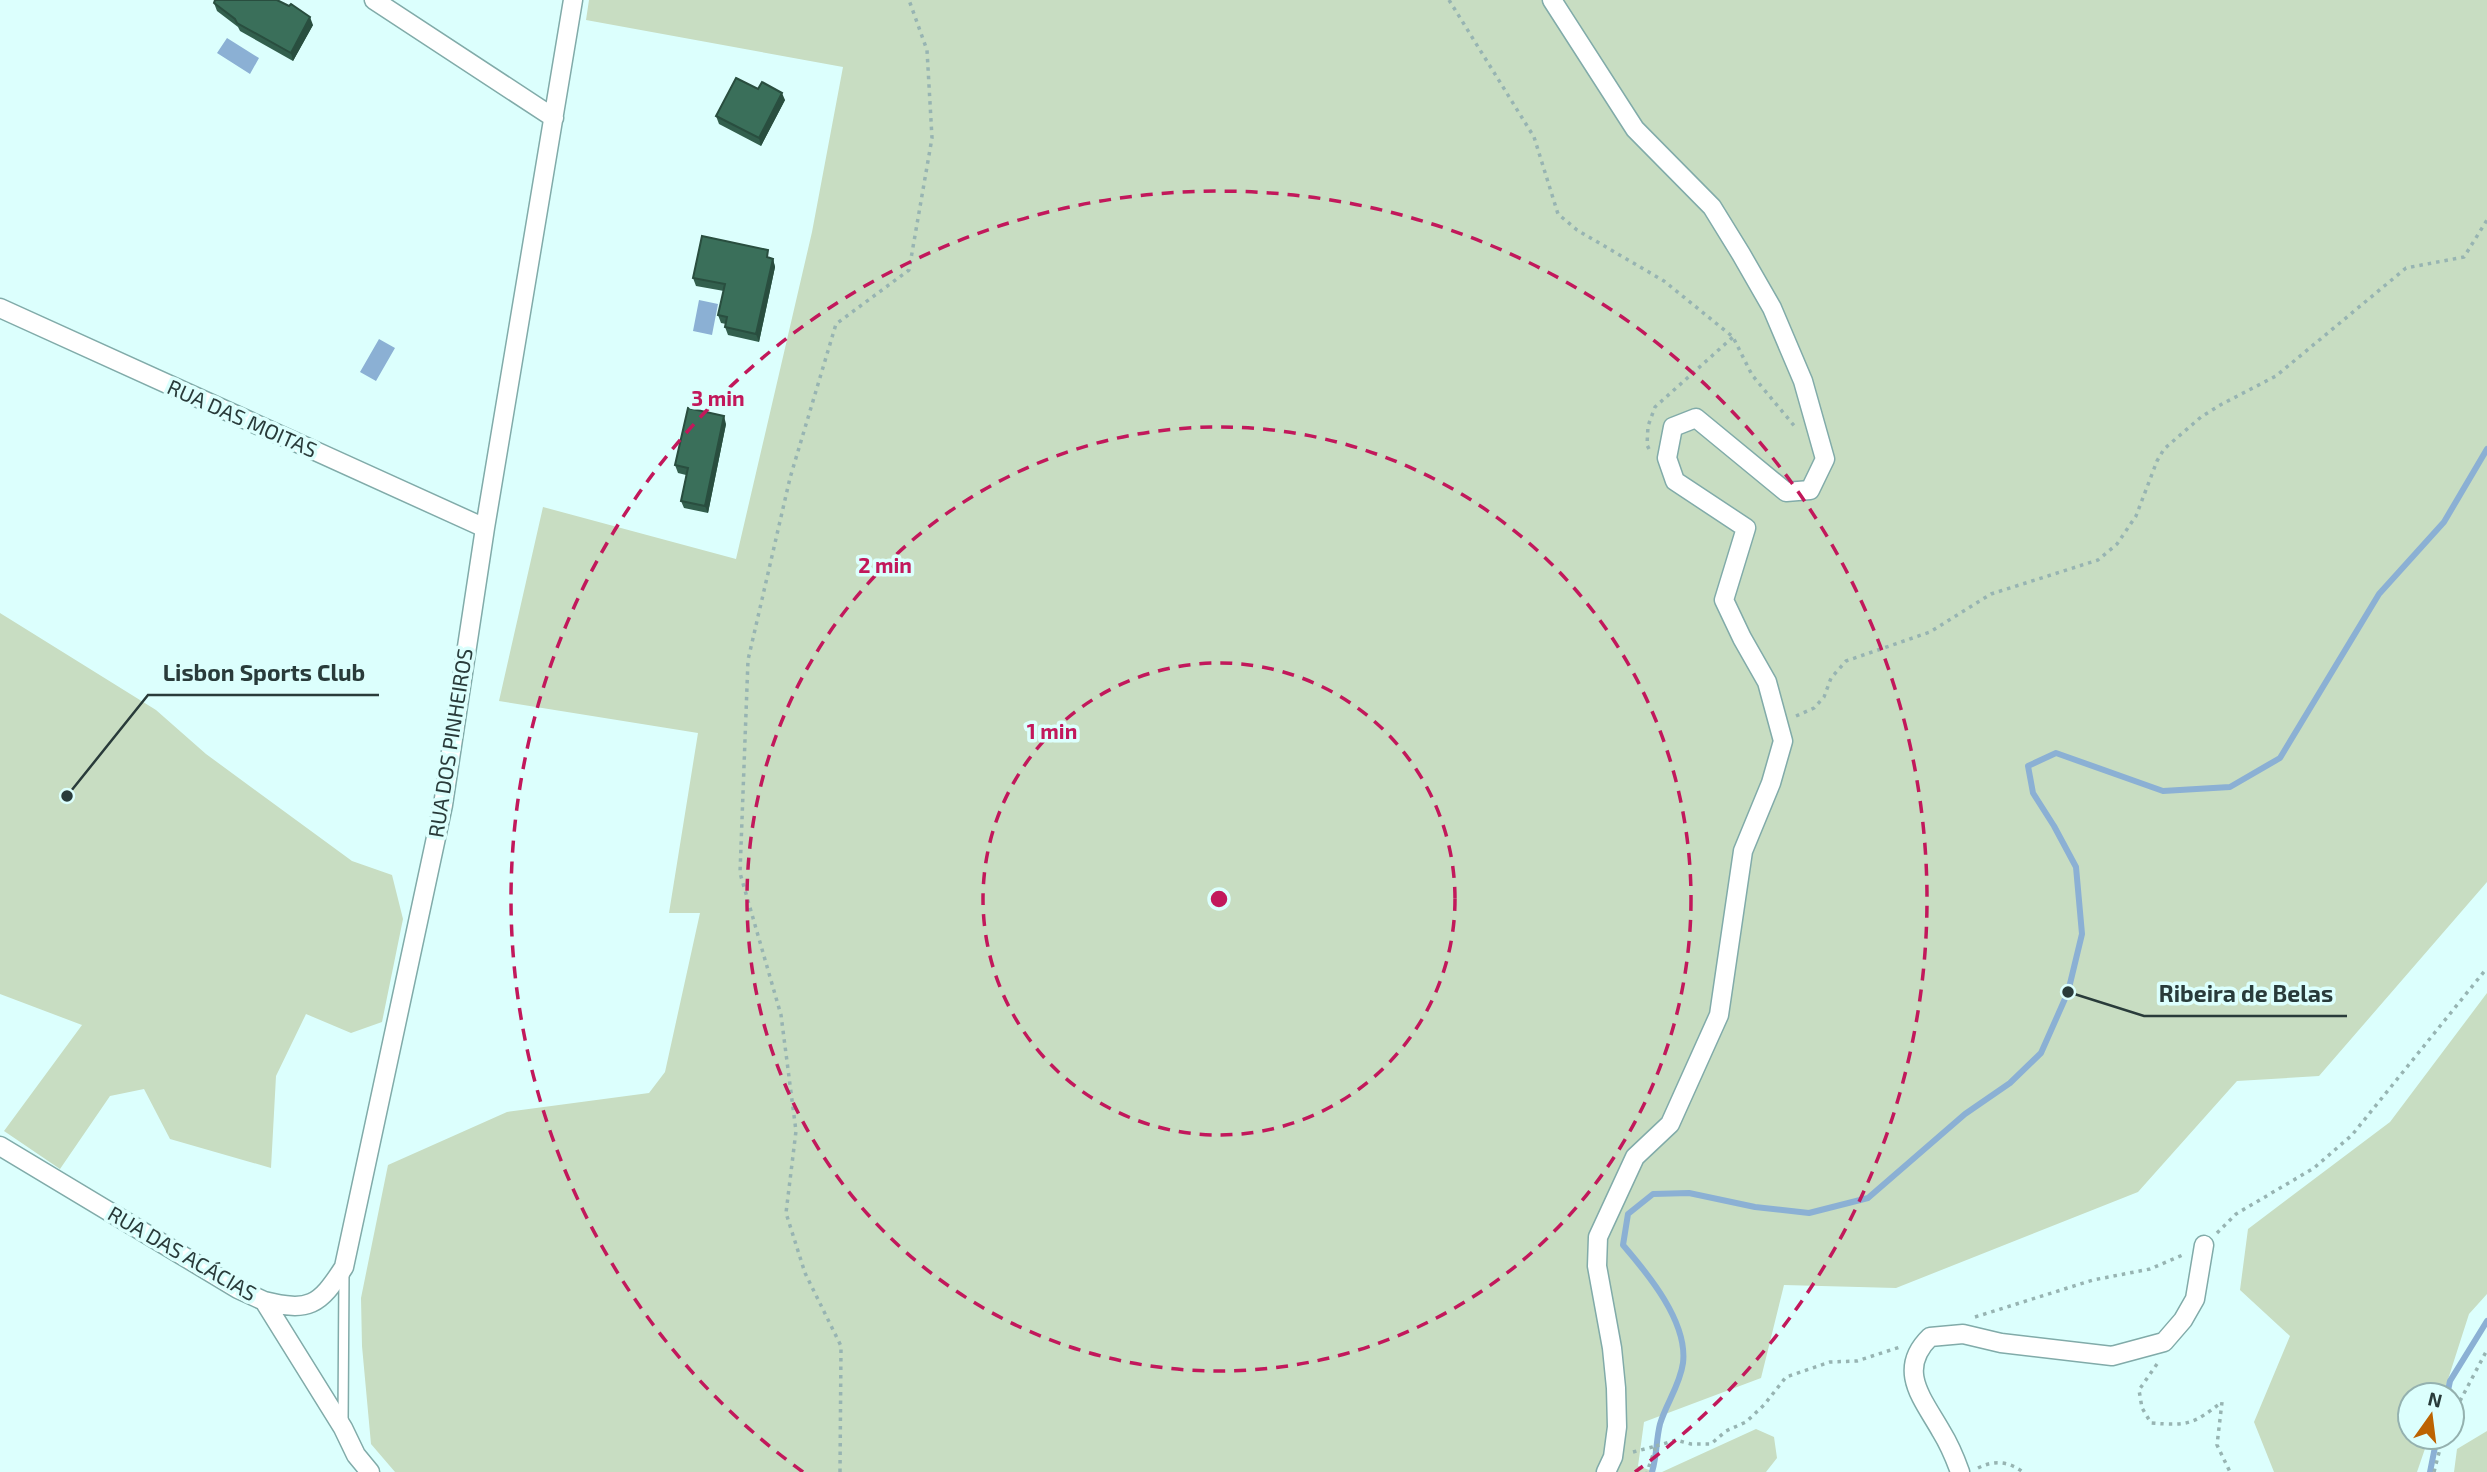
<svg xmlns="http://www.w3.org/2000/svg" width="2487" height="1472" font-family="'Exo 2',sans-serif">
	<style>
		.green { fill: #c8ddc2 }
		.water { fill: #8bb0d4 }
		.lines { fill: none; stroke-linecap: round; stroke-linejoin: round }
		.stream { stroke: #8bb0d4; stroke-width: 6 }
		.lane-casing { stroke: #81aba9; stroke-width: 12 }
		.street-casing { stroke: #81aba9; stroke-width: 21 }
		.path { stroke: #97b4b2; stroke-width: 3.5; stroke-dasharray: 3.5 5; stroke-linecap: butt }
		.lane { stroke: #fff; stroke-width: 9 }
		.street { stroke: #fff; stroke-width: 18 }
		.wall { fill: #325f4d }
		.shaded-wall { fill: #294e3f }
		.building { fill: #3a6f5a; stroke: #294e3f; stroke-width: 2 }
		.ring { fill: none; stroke: #c2185b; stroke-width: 3.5; stroke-dasharray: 12 9 }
		.labels { text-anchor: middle; stroke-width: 7; stroke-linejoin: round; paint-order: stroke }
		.street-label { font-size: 21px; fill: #293b3a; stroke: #dcfffd }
		.centre { fill: #c2185b; stroke: #dcfffd; stroke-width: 3.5 }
		.ring-label { font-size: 21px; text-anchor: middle; font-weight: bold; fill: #c2185b; stroke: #dcfffd; stroke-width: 7; stroke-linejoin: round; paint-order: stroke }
		.leader { fill: none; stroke: #293b3a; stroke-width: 2.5 }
		.callout-dot { fill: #293b3a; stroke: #dcfffd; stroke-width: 2.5 }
		.callout-label { font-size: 23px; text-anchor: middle; font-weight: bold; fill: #293b3a; stroke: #dcfffd; stroke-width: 7; stroke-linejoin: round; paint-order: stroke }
	</style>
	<rect width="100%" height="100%" fill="#dcfffd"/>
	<path class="green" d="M589 0H2487V882L2319 1076 2237 1081 2138 1192 1896 1288 1784 1285 1761 1378 1644 1422 1638 1466 1655 1472H395L371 1444 362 1346 361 1298 388 1165 507 1112 649 1093 665 1072 700 913H669L698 733 499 701 543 507 736 559 812 232 843 67 586 20Z
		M0 613 156 710 206 754 352 861 392 875 403 919 382 1022 351 1033 306 1014 276 1076 271 1168 170 1139 144 1089 110 1096 60 1169 4 1131 82 1025 0 994Z
		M2487 993V1294L2469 1314 2443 1395H2410V1437H2429L2417 1472H2274L2254 1422 2290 1336 2240 1290 2248 1229 2390 1122Z
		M1756 1429 1774 1437 1777 1458 1766 1472H1662Z
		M2487 1431V1472H2454L2457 1449Z"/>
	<path class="water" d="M227 38 259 58 250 74 217 53Z
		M699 300 718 304 712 335 693 331Z
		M379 339 395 348 376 381 360 372Z"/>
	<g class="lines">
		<path class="stream" d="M2447 1395 2450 1381 2487 1321
			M1652 1472C1657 1456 1656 1440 1660 1424 1666 1404 1680 1385 1683 1363 1688 1322 1648 1274 1623 1245L1628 1214 1653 1194 1689 1193 1755 1207 1809 1213 1868 1198 1965 1114 2010 1083 2041 1053 2068 992 2082 934 2076 867 2054 826 2033 793 2028 766 2056 753 2163 791 2230 787 2280 758 2379 594 2444 522 2487 449
			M2430 1472 2437 1437"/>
		<defs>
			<path id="lane" d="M343 1423 344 1272"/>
			<path id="street" d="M374 0 554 118
				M1552 0 1635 129 1712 207 1741 254 1772 308 1803 381 1825 459 1810 490 1786 492 1696 418 1673 427 1667 458 1675 481 1746 528 1724 600 1742 638 1767 682 1783 741 1771 783 1743 851 1719 1015 1670 1124 1635 1157 1598 1237 1597 1266 1612 1348 1616 1388 1617 1427 1613 1457 1606 1472
				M0 308 485 528
				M0 1146 238 1289 264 1301 343 1428 356 1455 370 1472
				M264 1301C309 1312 319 1306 344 1267L443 805 485 528 573 0
				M1960 1472C1955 1458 1949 1444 1941 1431 1923 1399 1896 1370 1930 1337L1963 1334 2001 1343 2112 1356 2164 1342 2183 1320 2195 1299 2204 1245"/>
		</defs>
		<use href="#lane" class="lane-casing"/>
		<use href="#street" class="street-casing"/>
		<path class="path" d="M1449 0 1534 137 1558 214 1577 230 1664 281 1733 337 1752 375 1796 428
			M1649 449 1647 445 1648 426 1655 407 1733 337
			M1796 716 1814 708 1824 697 1831 678 1846 661 1930 632 1991 594 2098 560 2117 544 2136 516 2157 461 2164 449 2201 417 2222 404 2276 376 2406 268 2464 257 2487 220
			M2217 1233 2236 1214 2314 1168 2352 1135 2487 968
			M1975 1317 2093 1280 2150 1269 2185 1254
			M2157 1364 2139 1390 2142 1408 2151 1423C2189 1426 2193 1424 2222 1402L2217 1445 2230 1472
			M2452 1416 2487 1350
			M1656 1446 1676 1440 1691 1444H1711L1726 1431 1746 1422 1764 1405 1786 1377 1830 1362 1857 1361 1900 1347
			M1633 1452 1656 1446 1647 1472
			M1978 1468C1994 1460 2008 1461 2023 1472
			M840 1472 841 1346 805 1273 786 1213 796 1131 781 1015 740 873 748 660 790 478 836 324 909 270 932 138 927 50 909 0
			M2434 1472 2443 1437"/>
		<use href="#lane" class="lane"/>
		<use href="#street" class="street"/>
	</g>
	<path class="wall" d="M214 3 313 25 293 61 240 31 238 27 217 11Z
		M758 89 785 100 761 146 719 124 716 116Z
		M771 259H773L775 267 759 342 728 335 725 327 726 324 721 323 718 315 724 291 696 286 693 278Z
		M726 424 708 513 684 508 681 501 686 475 678 473 675 465Z"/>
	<path class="shaded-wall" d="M310 17 313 25 293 61 291 53Z
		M782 93 785 100 761 146 759 138Z
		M773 259 775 267 759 342 756 334Z
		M724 416 726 424 708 513 705 506Z"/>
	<path class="building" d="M215 0H277L289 6 291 4 310 17 291 53 237 23 235 19 214 3Z
		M736 78 758 89 762 82 782 93 759 138 716 116Z
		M702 236 768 250 767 257 773 259 756 334 725 327 727 317 718 315 725 284 693 278Z
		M688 408 724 416 705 506 681 501 688 468 675 465Z"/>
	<g class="ring">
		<circle cx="1219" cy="899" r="236"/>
		<circle cx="1219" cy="899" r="472"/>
		<path d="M803 1472A708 708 0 1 1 1635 1472"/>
	</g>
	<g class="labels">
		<g class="street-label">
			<text transform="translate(242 419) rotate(24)" y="7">RUA DAS MOITAS</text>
			<text transform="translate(451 743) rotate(-81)" y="7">RUA DOS PINHEIROS</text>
			<text transform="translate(182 1254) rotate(30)" y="7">RUA DAS ACÁCIAS</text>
		</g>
	</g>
	<circle cx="1219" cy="899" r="10" class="centre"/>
	<g class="ring-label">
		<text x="718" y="406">3 min</text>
		<text x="885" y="573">2 min</text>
		<text x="1052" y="739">1 min</text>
	</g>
	<path class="leader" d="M67 796L148 695H379M2068 992L2144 1016H2347"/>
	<g class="callout-dot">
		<circle cx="67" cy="796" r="7"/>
		<circle cx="2068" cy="992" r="7"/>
	</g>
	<g class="callout-label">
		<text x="264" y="681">Lisbon Sports Club</text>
		<text x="2246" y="1002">Ribeira de Belas</text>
	</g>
	<g transform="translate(2431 1416) rotate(14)"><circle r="33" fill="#dcfffd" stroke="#94b1af" stroke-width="2"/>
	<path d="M0-5L12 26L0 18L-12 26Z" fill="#bd6301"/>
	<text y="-10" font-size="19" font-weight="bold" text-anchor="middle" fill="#293b3a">N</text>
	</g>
</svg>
